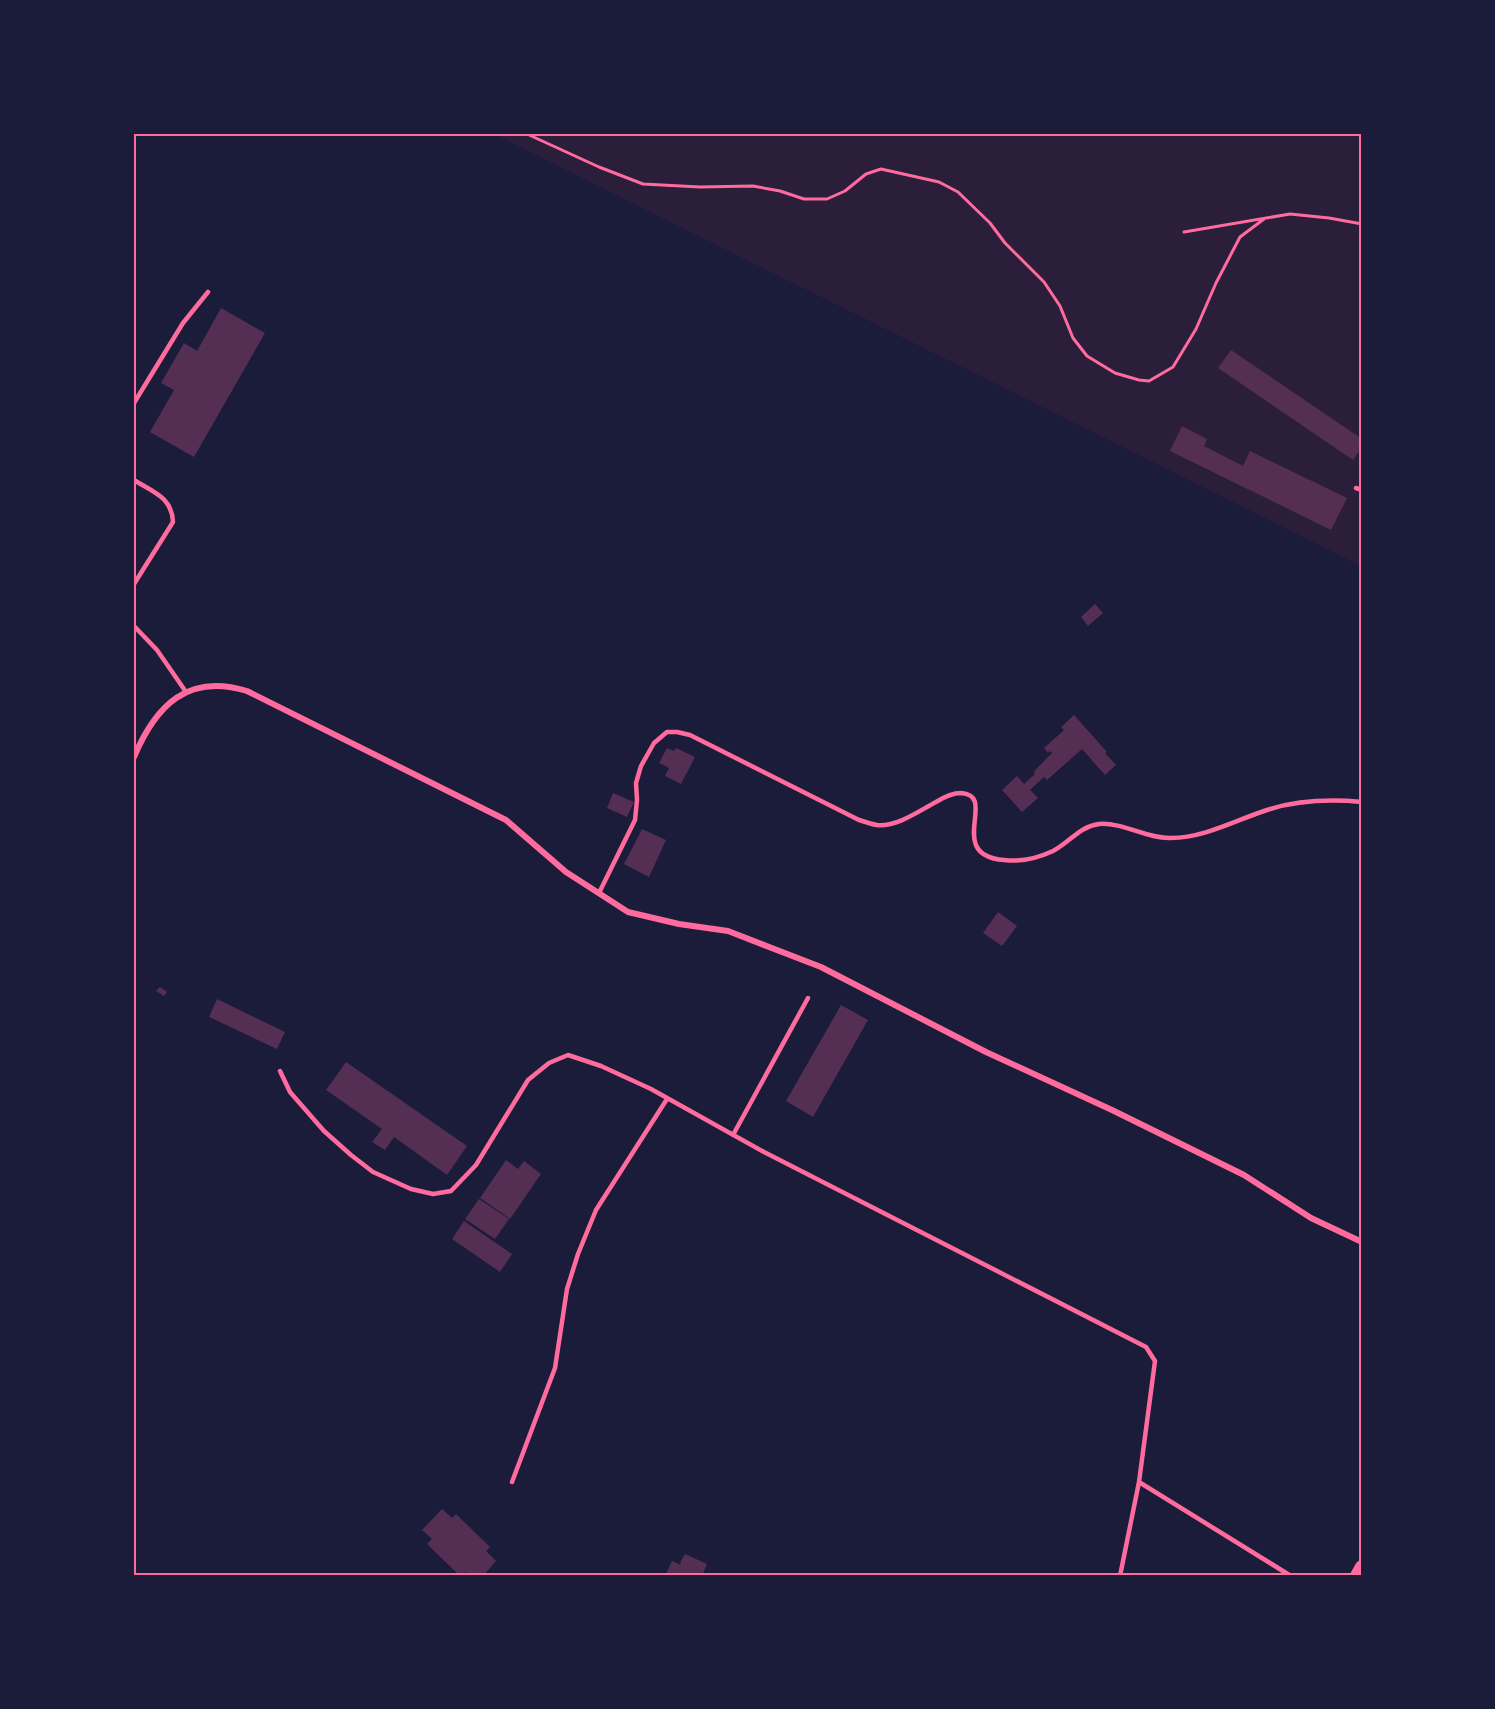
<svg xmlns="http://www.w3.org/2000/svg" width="1495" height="1709" font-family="Signika,sans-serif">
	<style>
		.green { fill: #2a1e3b }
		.building { fill: #542f53 }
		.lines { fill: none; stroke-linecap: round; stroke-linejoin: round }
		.path { stroke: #ff6b9d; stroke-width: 3 }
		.service { stroke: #ff6b9d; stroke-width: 4.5 }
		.minor { stroke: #ff6b9d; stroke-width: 6 }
		.trunk { stroke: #ff6b9d; stroke-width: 14 }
		.neatline { fill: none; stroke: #ff6b9d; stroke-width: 2 }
	</style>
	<rect width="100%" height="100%" fill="#1b1b3a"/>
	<path class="green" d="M494 134H1361V566Z"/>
	<path class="building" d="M221 308 265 333 194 457 150 432 174 390 161 383 184 343 197 351Z
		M1231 350 1362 439V447L1353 460 1218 368Z
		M1182 426 1207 439 1204 446 1243 466 1250 451 1347 498 1331 530 1170 451Z
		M1095 604 1103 613 1088 626 1081 617Z
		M1074 715 1107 752 1105 753 1116 765 1105 775 1082 749 1047 780 1044 777 1030 790 1038 798 1022 812 1002 790 1017 776 1024 784 1035 774 1034 772 1036 769 1052 753 1050 751 1048 753 1044 748 1064 730 1061 727Z
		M667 748 674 751 676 748 695 757 681 784 665 776 669 768 659 763Z
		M613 793 634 802 627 817 607 808Z
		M642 829 666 840 649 877 624 864Z
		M998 912 1017 926 1002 946 983 933Z
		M160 987 167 992 164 996 156 991Z
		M217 999 285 1032 277 1049 209 1017Z
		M841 1005 868 1020 813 1117 786 1101Z
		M346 1062 467 1146 447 1175 394 1137 385 1150 372 1142 382 1129 326 1090Z
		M506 1160 518 1169 524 1161 541 1174 510 1219 480 1198Z
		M479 1199 509 1219 495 1239 465 1219Z
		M464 1221 512 1254 500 1272 452 1239Z
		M442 1509 452 1518 456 1514 490 1547 486 1551 496 1561 483 1576H470L466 1572 460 1576 427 1544 432 1539 422 1530Z
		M685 1554 707 1564 702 1576H665L672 1561 681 1565 680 1563Z"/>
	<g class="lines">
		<path class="path" d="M527 134 599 167 643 184 700 187 753 186 780 191 804 199H827L845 191 866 174 881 169 939 182 958 192 990 223 1005 243 1044 282 1060 306 1073 338 1087 356 1115 373 1139 380 1149 381 1173 367 1196 329 1216 283 1240 237 1264 219
			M1184 232 1290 214 1329 218 1362 224"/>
		<path class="service" d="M134 403 183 323 208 292
			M134 480C153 492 172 497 173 522L134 584
			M1356 488 1362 490
			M134 626 157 650 186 692
			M599 893 635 820 637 800 636 783 641 766 654 743 667 732H677L690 735 859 820C865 822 871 824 877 825 897 827 919 811 936 802 944 797 952 793 961 793 999 795 944 855 1004 860 1020 862 1038 858 1053 851 1069 843 1080 826 1099 824 1123 822 1147 839 1171 838 1204 838 1236 820 1267 810 1298 800 1329 799 1362 802
			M280 1071 290 1092 324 1131 351 1155 373 1172 411 1189 433 1194 451 1191 476 1165 528 1080 549 1063 568 1055 601 1066 651 1089 764 1152 1146 1347 1155 1361 1139 1482 1291 1576
			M733 1135 808 998
			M512 1482 555 1368 567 1289 578 1254 596 1210 667 1099
			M1120 1576 1139 1482"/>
		<path class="minor" d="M134 757C156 705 188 673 247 691L506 820 566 872 628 912 679 924 728 931 821 967 986 1052 1112 1110 1244 1175 1311 1218 1362 1242"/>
		<path class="trunk" d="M1357 1576 1362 1567"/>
	</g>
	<rect width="1495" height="1709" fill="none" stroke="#1b1b3a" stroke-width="270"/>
	<rect x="135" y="135" width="1225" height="1439" class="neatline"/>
</svg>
